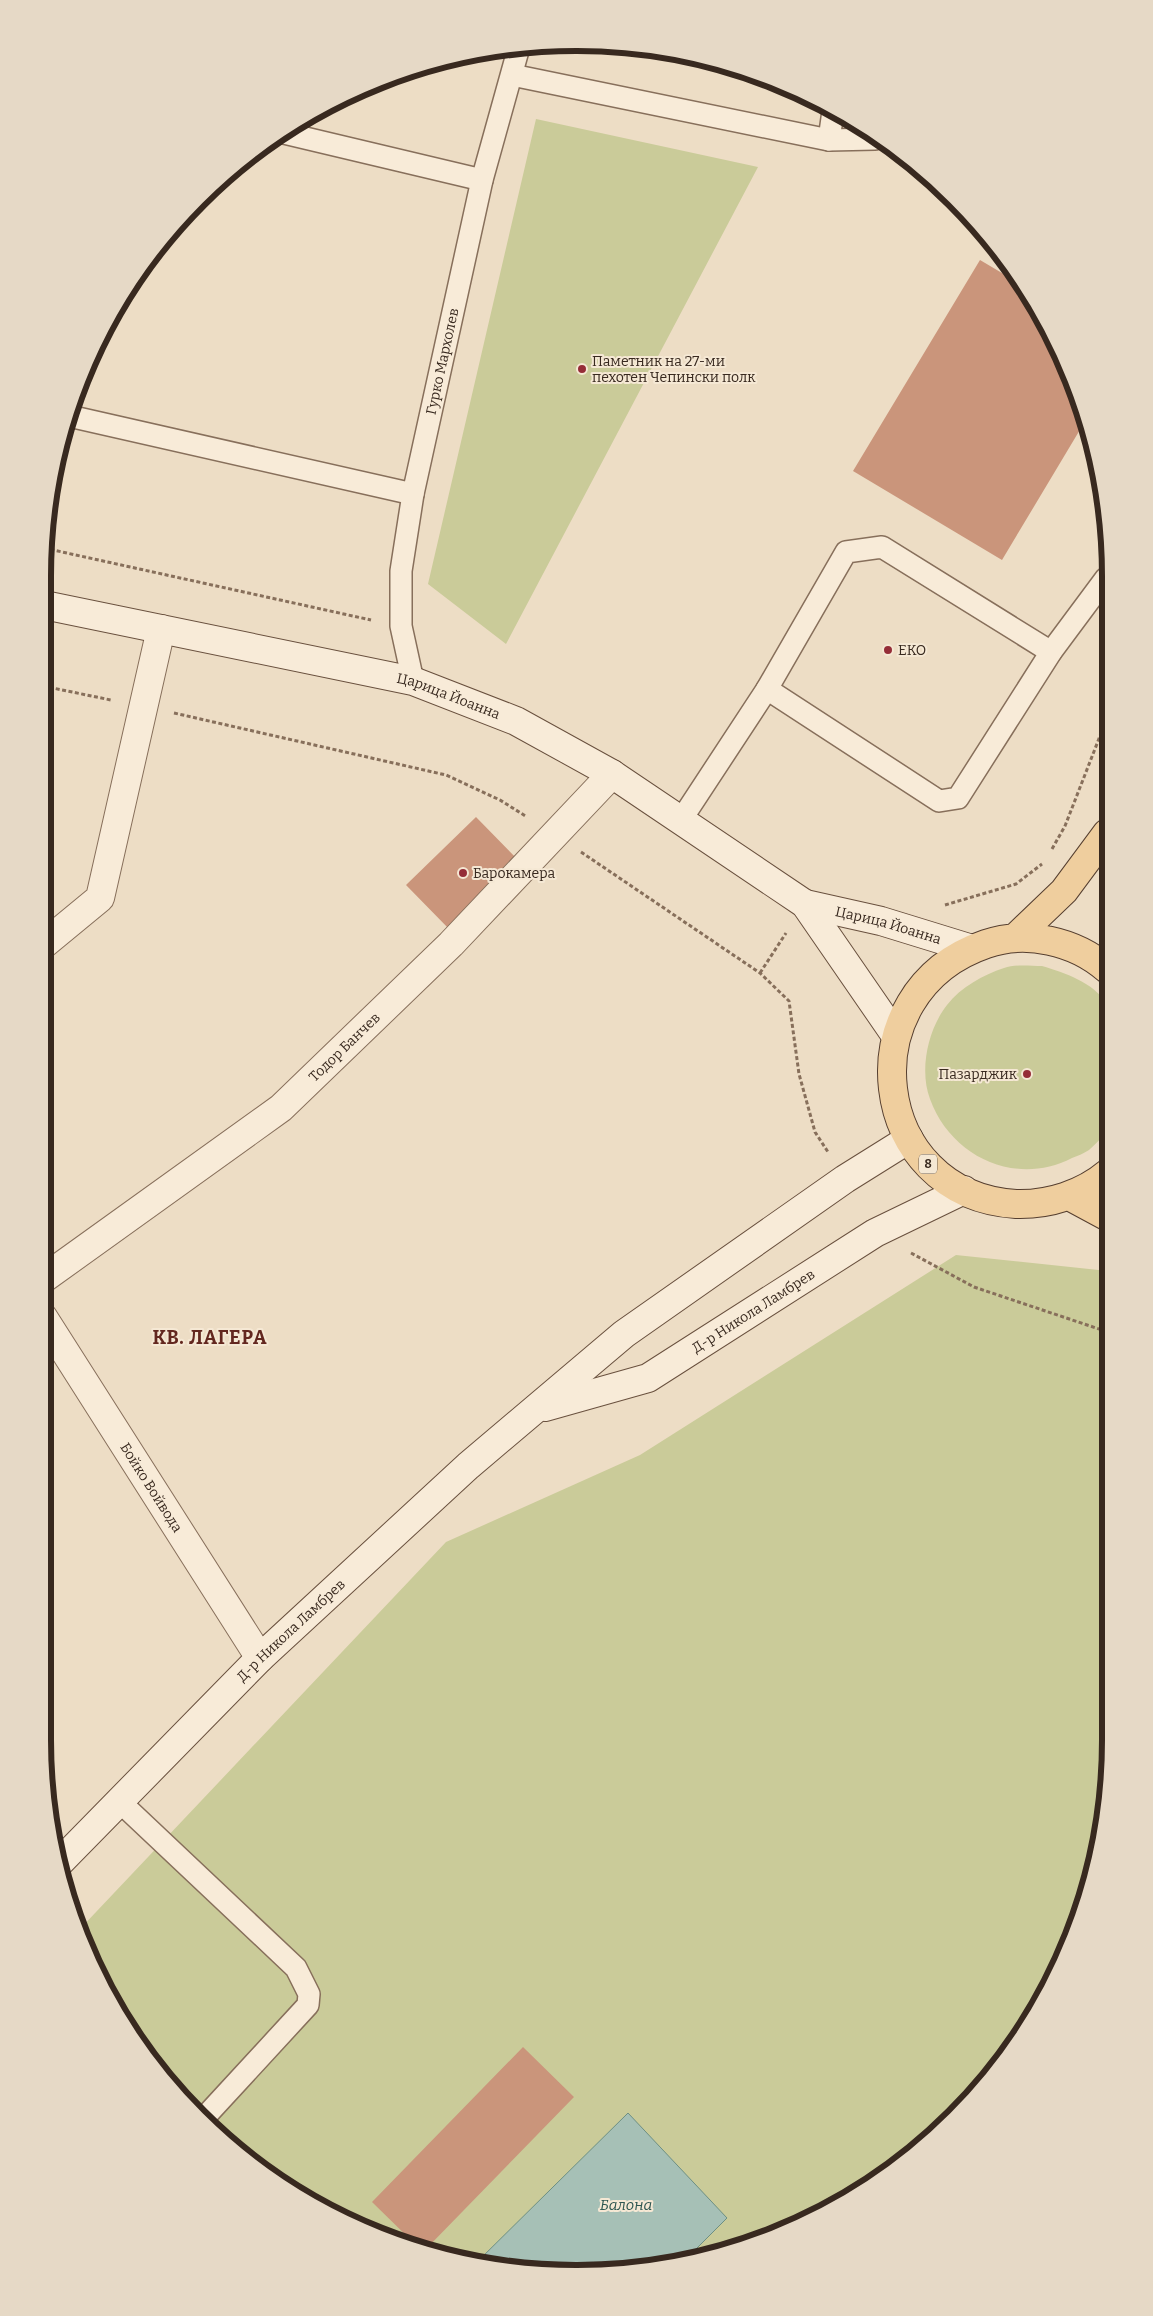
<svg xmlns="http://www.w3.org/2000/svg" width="1153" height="2316" font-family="Bitter,serif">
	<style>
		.green { fill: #cacb99 }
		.water { fill: #a6c0b6; stroke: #6d8f83 }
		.building { fill: #ca957b }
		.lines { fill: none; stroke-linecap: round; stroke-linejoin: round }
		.lane-casing { stroke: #876f5b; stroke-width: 24 }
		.street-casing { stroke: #876f5b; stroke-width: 30 }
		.secondary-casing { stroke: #69503e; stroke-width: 30 }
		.primary-casing { stroke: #553e2f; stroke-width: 30 }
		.path { stroke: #876f5b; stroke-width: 3; stroke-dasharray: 4 2.5; stroke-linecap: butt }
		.lane { stroke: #f8ebd8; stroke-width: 21 }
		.street { stroke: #f8ebd8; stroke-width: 28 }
		.secondary { stroke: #f8ebd8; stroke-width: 28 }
		.primary { stroke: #efce9e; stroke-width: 28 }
		.poi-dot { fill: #952d37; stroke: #f5e8d4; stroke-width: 2 }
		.labels { text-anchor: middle; stroke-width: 4; stroke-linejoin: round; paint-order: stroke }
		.shield { fill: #f5e8d4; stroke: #716255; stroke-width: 1 }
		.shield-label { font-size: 12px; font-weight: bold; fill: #38291f }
		.poi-label { font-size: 14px; fill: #38291f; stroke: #f5e8d4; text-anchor: start }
		.street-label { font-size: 14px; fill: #38291f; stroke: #f5e8d4 }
		.water-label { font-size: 15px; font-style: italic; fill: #2e5751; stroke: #f5e8d4 }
		.district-label { font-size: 19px; font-weight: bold; letter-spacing: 1px; fill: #63271f; stroke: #f5e8d4 }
		.rim { fill: none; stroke: #38291f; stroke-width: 6 }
	</style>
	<rect width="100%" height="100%" fill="#edddc5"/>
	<path class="green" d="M536 119 758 167 506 644 428 584Z
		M1042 966C1065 973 1093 982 1107 1004L1108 1130C1102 1137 1096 1144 1089 1150 1084 1153 1078 1156 1072 1158 1016 1187 951 1157 930 1099 919 1070 928 1029 947 1005 961 987 983 975 1004 968 1015 964 1030 966 1042 966Z
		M956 1255 1108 1271 1109 1774 1092 1877 1056 1975 1000 2064 954 2117 873 2183 812 2219 715 2255 646 2269 542 2272 472 2263 372 2233 309 2202 224 2141 153 2065 114 2006 79 1930 446 1542 640 1455Z"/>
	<path class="water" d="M628 2113 727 2218 683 2262 646 2269 542 2272 475 2264Z"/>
	<path class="building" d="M980 260 1024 286 1070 372 1084 423 1002 560 853 471Z
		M476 817 519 861 450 930 406 885Z
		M523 2047 574 2097 426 2249 418 2247 372 2202Z"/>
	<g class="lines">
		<defs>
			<g id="lane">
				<path d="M512 75 829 140"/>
				<path d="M833 111 829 140 875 139"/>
				<path d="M284 133 482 180"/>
				<path d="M69 416 413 494"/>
				<path id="s1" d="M413 681 401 626V571L413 494 482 180 519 47"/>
				<path d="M767 689 846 552 882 547 1051 652"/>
				<path d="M681 820 767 689 939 801 958 798 1051 652 1106 578"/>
				<path d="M119 1801 296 1968 309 1994 308 2005 203 2119"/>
			</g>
			<g id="street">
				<path d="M43 945 100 898 161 629"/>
				<path id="s2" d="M43 1279 281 1108 451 944 612 774"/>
				<path id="s3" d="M43 1317 260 1658"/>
			</g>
			<g id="secondary">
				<path id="s4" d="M44 605 413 681 516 721 612 774 805 904 896 1036"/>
				<path id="s5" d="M805 904 881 921 972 949"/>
				<path id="s6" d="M545 1407 648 1378 875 1233 964 1190"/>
				<path id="s7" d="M58 1864 260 1658 468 1466 624 1334 845 1179 909 1139"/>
			</g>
			<path id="primary" d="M1015 938 1064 891 1107 833
				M1107 969C1075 941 1026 930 986 944 845 992 869 1195 1016 1204 1049 1205 1083 1194 1108 1173
				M1069 1196 1108 1217"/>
		</defs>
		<use href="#lane" class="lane-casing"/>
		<use href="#street" class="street-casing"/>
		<use href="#secondary" class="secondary-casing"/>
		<use href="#primary" class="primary-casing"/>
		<path class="path" d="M44 548 371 620
			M43 686 111 700
			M174 713 446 775 500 800 527 817
			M1052 849 1065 826 1107 718
			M581 852 760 973 789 1001 799 1074 815 1132 828 1152
			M945 905 1016 884 1042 864
			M760 973 786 933
			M911 1253 974 1287 1108 1332"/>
		<use href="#lane" class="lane"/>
		<use href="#street" class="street"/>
		<use href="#secondary" class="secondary"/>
		<use href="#primary" class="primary"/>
	</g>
	<g class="poi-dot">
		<circle cx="582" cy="369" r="5"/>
		<circle cx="888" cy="650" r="5"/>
		<circle cx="463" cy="873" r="5"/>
		<circle cx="1027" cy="1074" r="5"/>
	</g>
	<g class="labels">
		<rect class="shield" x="919" y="1154.5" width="18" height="19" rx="4"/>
		<g class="shield-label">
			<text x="928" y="1168">8</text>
		</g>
		<g class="poi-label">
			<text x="592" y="366">Паметник на 27-ми<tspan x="592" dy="16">пехотен Чепински полк</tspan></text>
			<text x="898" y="655">EKO</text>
			<text x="473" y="878">Барокамера</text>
			<text x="1017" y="1079" text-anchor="end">Пазарджик</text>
		</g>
		<g class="street-label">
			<text dy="5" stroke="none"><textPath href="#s1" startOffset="325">Гурко Мархолев</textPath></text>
			<text dy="5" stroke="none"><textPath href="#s4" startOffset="415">Царица Йоанна</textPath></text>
			<text dy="5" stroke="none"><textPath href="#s5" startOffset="86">Царица Йоанна</textPath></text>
			<text dy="5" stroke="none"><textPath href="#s2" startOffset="381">Тодор Банчев</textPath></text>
			<text dy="5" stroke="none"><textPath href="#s6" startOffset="232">Д-р Никола Ламбрев</textPath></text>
			<text dy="5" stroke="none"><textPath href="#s3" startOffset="202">Бойко Войвода</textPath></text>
			<text dy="5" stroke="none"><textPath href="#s7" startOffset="330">Д-р Никола Ламбрев</textPath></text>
		</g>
		<g class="water-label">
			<text x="626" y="2210">Балона</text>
		</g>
		<g class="district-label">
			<text x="210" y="1344">КВ. ЛАГЕРА</text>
		</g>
	</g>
	<path d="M0 0H1153V2316H0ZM576 51H577A525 525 0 0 1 1102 576V1740A525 525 0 0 1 577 2265H576A525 525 0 0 1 51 1740V576A525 525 0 0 1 576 51Z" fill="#e6d9c6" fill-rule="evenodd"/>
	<path class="rim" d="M576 51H577A525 525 0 0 1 1102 576V1740A525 525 0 0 1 577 2265H576A525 525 0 0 1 51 1740V576A525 525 0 0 1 576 51Z"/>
</svg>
